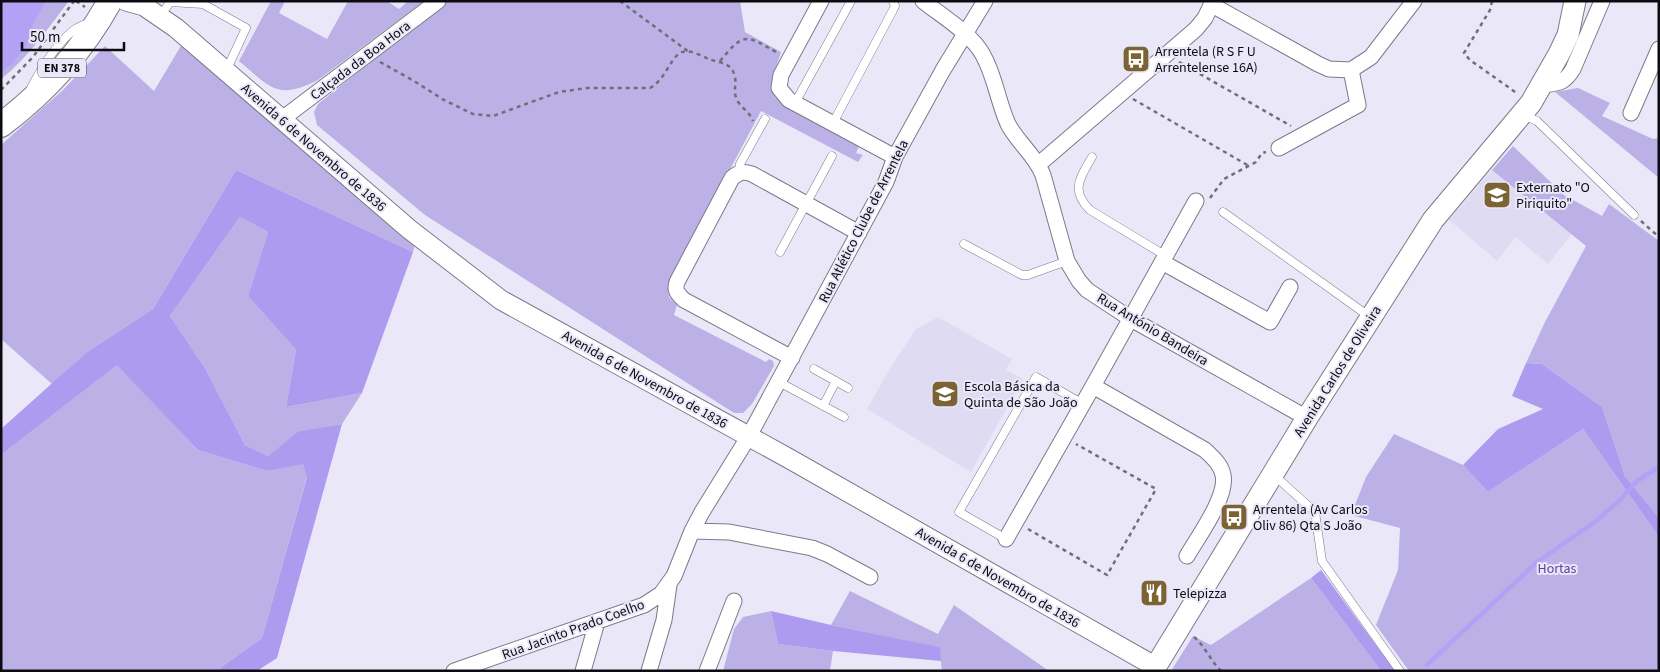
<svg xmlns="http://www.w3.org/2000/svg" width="1660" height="672" font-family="'Source Sans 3',sans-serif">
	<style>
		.built { fill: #dfdbf3 }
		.green { fill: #bbb1e6 }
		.forest { fill: #ac9bef }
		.water { fill: #b3a1f6 }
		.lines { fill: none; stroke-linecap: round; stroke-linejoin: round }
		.stream { stroke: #b3a1f6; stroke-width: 4.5 }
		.service-casing { stroke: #7c7a89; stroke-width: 9 }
		.minor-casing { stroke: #7c7a89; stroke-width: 17 }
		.tertiary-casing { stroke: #7c7a89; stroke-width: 21 }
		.secondary-casing { stroke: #7c7a89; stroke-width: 23 }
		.primary-casing { stroke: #7c7a89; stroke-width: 26 }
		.path { stroke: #706f79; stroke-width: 2.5; stroke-dasharray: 4 4; stroke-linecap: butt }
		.service { stroke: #fff; stroke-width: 8 }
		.minor { stroke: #fff; stroke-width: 15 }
		.tertiary { stroke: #fff; stroke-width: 19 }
		.secondary { stroke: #fff; stroke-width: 21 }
		.primary { stroke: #fff; stroke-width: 24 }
		.labels { text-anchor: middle; stroke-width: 4; stroke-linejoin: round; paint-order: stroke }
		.shield { fill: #eae8f8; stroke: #4f4d56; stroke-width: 1 }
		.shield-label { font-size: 12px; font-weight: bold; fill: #0c0b11 }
		.poi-label { font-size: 14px; fill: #0c0b11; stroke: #eae8f8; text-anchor: start }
		.street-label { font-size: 14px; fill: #0c0b11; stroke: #eae8f8 }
		.park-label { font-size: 14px; fill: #5d41a2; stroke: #eae8f8 }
	</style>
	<rect width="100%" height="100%" fill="#eae8f8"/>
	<path class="built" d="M1492 170 1572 234 1548 264 1516 237 1497 261 1449 220Z
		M938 317 1012 359 1006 370 1023 379 971 472 867 409 892 365 916 329Z"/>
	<path class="green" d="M1 1H69C48 28 28 58 1 79Z
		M271 1H285L279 13 327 39 348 1H387L399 9 408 1H424L318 80C277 101 270 87 239 61Z
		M447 1H740L745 32 781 52C777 66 768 83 775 97L859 146 856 153 863 155 858 162 761 111 668 286 669 297 677 305 674 315 766 362 769 359 773 361 774 366 752 404 743 413H734L425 215 317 125 314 112 318 104Z
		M182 44 416 240 413 252 236 170 153 309 87 352 52 384 1 339V145L63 90 105 46 154 91Z
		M1578 88 1610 103 1602 116 1653 139 1659 138V178L1555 92Z
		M1513 146 1564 195 1602 216 1609 204 1659 241V518L1625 476 1602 407 1542 364 1526 363 1545 322 1586 246 1492 170Z
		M240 217 268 232 248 296 296 350 286 407 362 393 342 424 300 431 268 456 245 445 205 368 170 316Z
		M118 364 198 450 267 471 303 463 307 476 262 638 216 671H1V455Z
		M1583 429 1659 537V671H1409L1376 625 1398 570 1400 528 1351 515 1366 477 1394 434 1463 465 1488 492Z
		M1311 578 1381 671H1171L1193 636 1211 645Z
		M850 591 938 634 954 605 1049 671H942L939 647 831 625Z
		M771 611 778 644 833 651 830 671H723L734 629 743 617Z"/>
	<path class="forest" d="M236 170 413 252 362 393 286 407 296 350 248 296 268 232 240 217 170 316 205 368 245 445 268 456 299 431 342 424 277 658 257 671H216L262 638 307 477 303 464 267 471 198 450 117 365 1 455V429L87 352 153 309Z
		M1526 363 1542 364 1602 407 1625 476 1659 518V537L1583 429 1488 492 1463 465 1498 429 1543 409 1512 396Z
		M1321 570 1395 671H1381L1311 578Z
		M771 611 831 625 940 647 941 661 833 651 778 644Z"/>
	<path class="water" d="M1 1H46L33 24 27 44 13 63 1 72Z"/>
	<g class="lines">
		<path class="stream" d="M1427 665 1536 563 1596 521 1620 500 1637 481 1659 467"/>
		<defs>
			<path id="service" d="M166 8 170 2 203 4 246 28 226 71
				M31 88C41 69 57 43 74 30 78 27 84 25 88 23
				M795 103 851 1
				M1524 115 1537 121 1634 215
				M833 123 893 10 895 6 893 1
				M1092 157C1080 178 1070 190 1090 210L1166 256
				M738 173 740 164 765 119
				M1223 212 1370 317
				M964 244 1022 275H1028L1067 261
				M780 252 832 156
				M814 369 848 388
				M779 382 844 417
				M823 406 836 381
				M1275 476 1315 512 1322 561 1400 671
				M1006 539 959 512 1036 377 1083 404"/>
			<path id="minor" d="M821 1 781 75 779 88 789 100 895 157
				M923 1C942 16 972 34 983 55 995 76 998 102 1008 124 1018 143 1035 155 1043 175L1067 261 1079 281 1087 290 1131 319 1307 418
				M1212 5 1318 64 1329 69 1351 70
				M1351 70 1371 57 1414 1
				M1542 85C1558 83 1564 84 1573 69L1602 1
				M1631 113 1659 49
				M282 119 438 1
				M1279 148 1358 105 1351 70
				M1039 164 1196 29 1205 18 1213 1
				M1162 262 1270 322 1290 287
				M792 358 684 300C678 294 674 291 677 282L732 178C739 172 743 171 752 174L859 233
				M1093 386 1205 450C1212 457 1221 464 1223 475 1228 496 1198 537 1187 556
				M692 531 729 532 812 548 827 554 870 577
				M1006 539 1093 386 1196 201
				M454 671 644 605 661 594 674 576 692 531 702 512 749 436 886 182 895 157 943 70 985 1
				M583 671 597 622
				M649 671 664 620 669 585
				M707 671 734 601"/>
			<path id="tertiary" d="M126 1 144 6 176 28 409 229 501 300 788 458 1156 667"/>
			<path id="secondary" d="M1153 671 1307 418 1433 220 1531 103 1559 54 1568 35 1575 1"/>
			<path id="primary" d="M1 125C45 92 83 50 110 1"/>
		</defs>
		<use href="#service" class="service-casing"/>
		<use href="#minor" class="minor-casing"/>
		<use href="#tertiary" class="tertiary-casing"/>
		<use href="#secondary" class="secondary-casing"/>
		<use href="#primary" class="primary-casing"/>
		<path class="path" d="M76 1 85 7
			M620 1 689 52
			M1492 1 1490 10 1464 53 1470 60 1518 94
			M720 61C745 31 745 35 778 53
			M380 62 414 81 444 100 473 114 493 116 559 92 587 88H650C665 80 670 59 680 53 689 48 701 56 709 59 718 63 731 62 734 74 738 84 732 89 737 100 741 108 750 112 753 121
			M1179 62 1291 126
			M1 90 33 57 74 1
			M1133 99 1249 166
			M1210 198 1224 179 1256 162 1262 153 1266 152
			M1641 221 1659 237
			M1028 529 1107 575 1156 489 1076 444
			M1194 637C1205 646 1210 660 1221 671"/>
		<use href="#service" class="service"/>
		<use href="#minor" class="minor"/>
		<use href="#tertiary" class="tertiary"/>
		<use href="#secondary" class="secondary"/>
		<use href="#primary" class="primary"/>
	</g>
	<defs>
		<symbol id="bus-square" viewBox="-11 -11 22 22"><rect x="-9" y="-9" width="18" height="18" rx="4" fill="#7b6334" stroke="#eae8f8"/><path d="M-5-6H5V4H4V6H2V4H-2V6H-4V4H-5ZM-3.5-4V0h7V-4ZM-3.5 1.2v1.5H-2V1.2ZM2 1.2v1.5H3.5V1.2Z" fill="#fff"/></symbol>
		<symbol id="school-square" viewBox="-11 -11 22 22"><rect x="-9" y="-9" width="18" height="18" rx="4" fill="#7b6334" stroke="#eae8f8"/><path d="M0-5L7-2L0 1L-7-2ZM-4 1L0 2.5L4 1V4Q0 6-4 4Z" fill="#fff"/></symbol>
		<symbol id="restaurant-square" viewBox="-11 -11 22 22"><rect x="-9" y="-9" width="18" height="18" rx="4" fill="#7b6334" stroke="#eae8f8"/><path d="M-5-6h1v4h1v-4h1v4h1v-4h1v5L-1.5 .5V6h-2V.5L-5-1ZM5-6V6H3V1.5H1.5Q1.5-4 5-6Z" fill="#fff"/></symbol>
	</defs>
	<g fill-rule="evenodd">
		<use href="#bus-square" x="1120" y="43" width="32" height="32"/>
		<use href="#school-square" x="1481" y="179" width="32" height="32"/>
		<use href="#school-square" x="929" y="378" width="32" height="32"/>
		<use href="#bus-square" x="1218" y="501" width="32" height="32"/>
		<use href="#restaurant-square" x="1138" y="577" width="32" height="32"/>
	</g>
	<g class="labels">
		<rect class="shield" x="38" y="58.5" width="48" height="19" rx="4"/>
		<g class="shield-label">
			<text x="62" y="72">EN 378</text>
		</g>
		<g class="poi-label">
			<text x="1155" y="56">Arrentela (R S F U<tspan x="1155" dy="16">Arrentelense 16A)</tspan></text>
			<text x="1516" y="192">Externato "O<tspan x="1516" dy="16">Piriquito"</tspan></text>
			<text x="964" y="391">Escola Básica da<tspan x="964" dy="16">Quinta de São João</tspan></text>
			<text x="1253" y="514">Arrentela (Av Carlos<tspan x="1253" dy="16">Oliv 86) Qta S João</tspan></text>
			<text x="1173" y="598">Telepizza</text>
		</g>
		<g class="street-label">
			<text transform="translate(360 60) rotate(-37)" y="5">Calçada da Boa Hora</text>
			<text transform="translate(314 147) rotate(41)" y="5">Avenida 6 de Novembro de 1836</text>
			<text transform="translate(863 221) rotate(-63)" y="5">Rua Atlético Clube de Arrentela</text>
			<text transform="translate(1153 329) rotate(31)" y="5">Rua António Bandeira</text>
			<text transform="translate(1337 371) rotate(-58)" y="5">Avenida Carlos de Oliveira</text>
			<text transform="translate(645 379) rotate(29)" y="5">Avenida 6 de Novembro de 1836</text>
			<text transform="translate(998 577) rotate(30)" y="5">Avenida 6 de Novembro de 1836</text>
			<text transform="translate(573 629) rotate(-20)" y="5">Rua Jacinto Prado Coelho</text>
		</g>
		<g class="park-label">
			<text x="1557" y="573">Hortas</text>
		</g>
	</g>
	<rect width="1660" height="672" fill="none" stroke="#0c0b11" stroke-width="5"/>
	<path d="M22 42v8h102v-8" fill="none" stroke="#0c0b11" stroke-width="2.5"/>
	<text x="30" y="42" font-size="15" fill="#0c0b11" stroke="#eae8f8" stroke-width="4" paint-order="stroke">50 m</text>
</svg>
